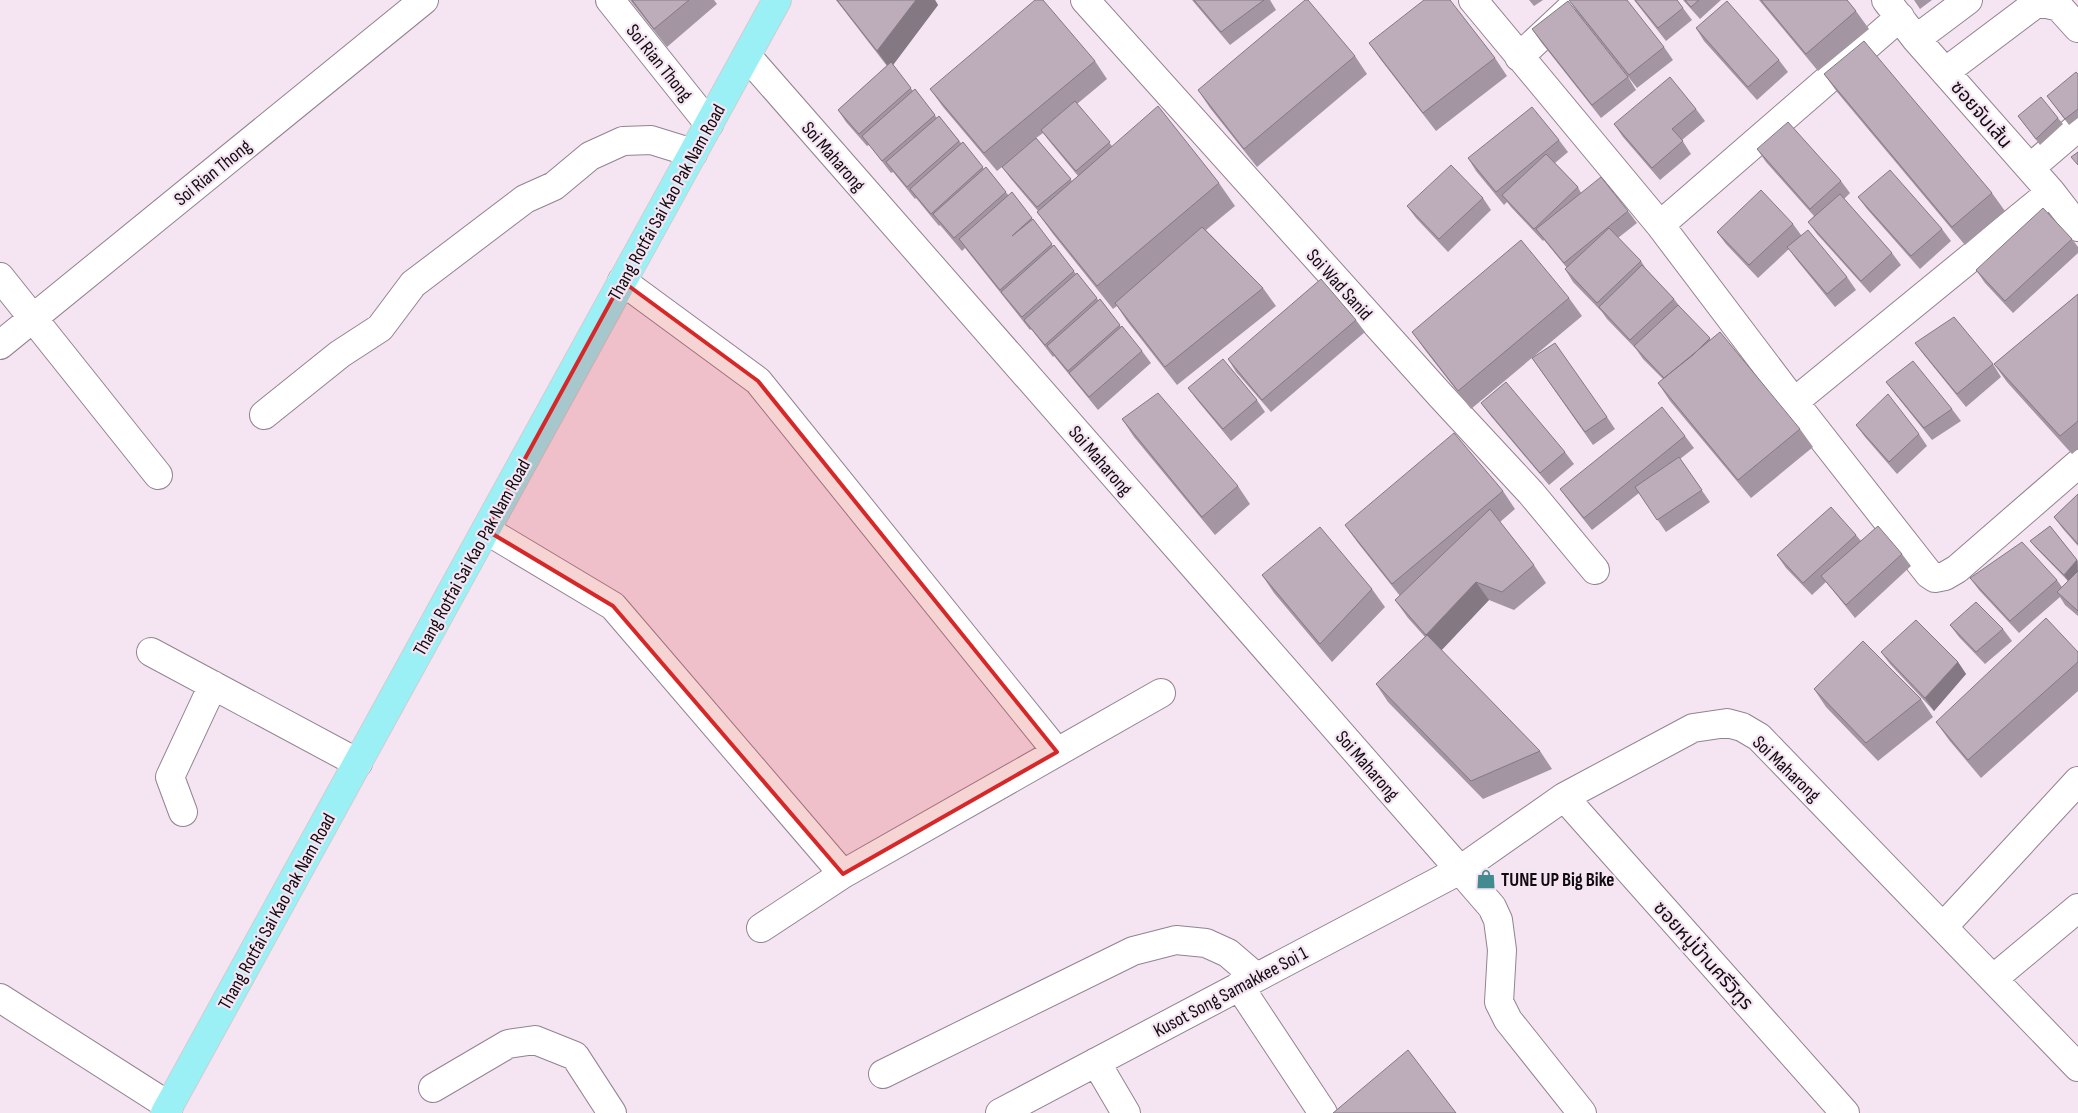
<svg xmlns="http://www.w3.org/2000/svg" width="2078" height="1113" font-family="'Sofia Sans Condensed','Noto Sans Thai',sans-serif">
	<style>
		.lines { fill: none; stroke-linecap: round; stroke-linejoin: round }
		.minor-casing { stroke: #928391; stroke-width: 30 }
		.major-casing { stroke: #cfcecf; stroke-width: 30 }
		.minor { stroke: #fff; stroke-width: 28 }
		.major { stroke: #9af0f5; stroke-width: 28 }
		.wall { fill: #a395a1; fill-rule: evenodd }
		.shaded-wall { fill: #847983 }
		.building { fill: #bdadbb; stroke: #847983 }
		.marked { fill: #d62828; fill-opacity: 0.2; stroke: #d62828; stroke-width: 4; stroke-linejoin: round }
		.labels { text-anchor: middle; stroke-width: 4.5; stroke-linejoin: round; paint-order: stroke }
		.street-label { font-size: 19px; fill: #110c10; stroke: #f5e5f3 }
		.poi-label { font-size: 19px; font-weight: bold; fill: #110c10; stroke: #f5e5f3; text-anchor: start }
	</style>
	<rect width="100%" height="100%" fill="#f5e5f3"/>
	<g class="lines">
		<defs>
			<path id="minor" d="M610 0 709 124
				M1085 0 1441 396 1531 493 1595 570
				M1473 0 1660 225 1794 402 1929 574 1935 578 1945 576 1957 569 2078 464
				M1886 0 1916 39 2051 192 2078 227
				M1916 39 1968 0
				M747 56 1460 870 1564 797 1693 728 1727 723 1742 727 1759 737 2078 1067
				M1519 57 1580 0
				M1945 72 2038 2 2059 7 2078 28
				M2030 168 2078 127
				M1660 225 1900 17
				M0 277 158 475
				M622 281 758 381 1057 752
				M0 345 424 0
				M1794 402 2051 192
				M264 415 340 354 380 328 413 284 525 199 554 186 590 156 623 141 651 140 693 153
				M486 530 613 606 843 874
				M151 652 358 763
				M1564 797 1845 1113
				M183 812 170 777 213 685
				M1943 927 2078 781
				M761 928 843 874 1161 693
				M1993 979 2078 908
				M1239 986 1323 1113
				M0 998 169 1106
				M1096 1062 1126 1113
				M883 1074 1133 951 1176 940 1206 943 1228 953 1256 977
				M433 1088 508 1044 535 1040 575 1056 612 1113
				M1000 1113 1460 870 1492 907 1498 920 1502 950 1499 1002 1508 1020 1582 1113"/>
			<path id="major" d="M165 1113 777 0"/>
		</defs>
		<use href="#minor" class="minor-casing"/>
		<use href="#major" class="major-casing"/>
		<use href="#minor" class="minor"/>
		<use href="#major" class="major"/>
	</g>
	<path class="wall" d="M630 0H714L717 4 667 47Z
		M836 0H935L938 5 893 65 913 91 915 89 937 118 939 116 961 143 963 142 984 169 986 167 1009 196 1012 192 1053 246 1054 245 1076 274 1077 273 1099 301 1100 299 1121 327 1142 351 1151 363 1098 410 1054 356 1053 357 1031 329 1030 330 965 248 962 251 940 225 939 226 916 198 915 199 893 172 891 173 869 145 867 146 846 122 838 110 887 66Z
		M1192 0H1270L1276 10 1230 45Z
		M1529 0H1543L1534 6Z
		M1569 0 1664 47 1673 60 1637 88 1577 12Z
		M1634 0H1677L1692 20 1666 41Z
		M1683 0H1721L1700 19Z
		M1759 0H1847L1856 11 1869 29 1818 71Z
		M1914 0H1932L1920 9Z
		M1696 28 1779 60 1788 72 1757 100 1704 41Z
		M1532 29 1628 77 1636 90 1601 118 1541 42Z
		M1369 43 1495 58 1507 76 1436 131 1381 60Z
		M1355 56 1367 74 1257 167 1210 108 1198 90Z
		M1095 61 1107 79 1077 104 1112 146 1219 183 1235 206 1206 230 1263 288 1276 306 1177 385 1127 321 1117 306 1113 309 1053 234 1037 212 1038 211 1011 179 1002 167 997 171 943 107 930 89ZM1043 133 1050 142 1078 176 1072 181 1036 138Z
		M1824 74 1992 193 2005 211 1965 245 1837 92Z
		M2078 74V118L2069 125 2047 96Z
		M1696 109 1705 121 1682 140 1691 154 1660 180 1623 137 1614 124Z
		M2018 116 2058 118 2063 124 2040 145Z
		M1559 140 1568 152 1555 163 1578 187 1581 193 1628 211 1637 223 1618 238 1641 261 1646 269 1674 299 1681 308 1711 340 1800 429 1813 447 1751 498 1670 401 1658 383 1663 379 1643 359 1636 349 1607 319 1602 312 1573 282 1565 269 1567 268 1544 240 1543 241 1511 207 1507 202 1504 205 1476 171 1468 158Z
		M1757 149 1841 181 1850 193 1844 199 1892 253 1901 265 1870 293 1817 234 1808 222 1814 216 1766 162Z
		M1858 197 1942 229 1951 241 1920 269 1867 209Z
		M1483 198 1491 210 1448 252 1416 218 1407 206Z
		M1793 224 1801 235 1847 277 1856 290 1835 307 1796 259 1789 249 1758 278 1726 244 1717 232Z
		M2072 239 2078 247V253L2013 313 1985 283 1976 270Z
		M2078 294V449L2072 454 2007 382 1994 364Z
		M1569 298 1582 316 1471 409 1425 350 1412 332Z
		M1356 320 1365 332 1271 412 1236 372 1228 359Z
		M1915 343 1993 364 2001 377 1966 407 1924 355Z
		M1532 358 1607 417 1615 429 1593 445Z
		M1886 382 1952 409 1961 421 1932 440 1895 394Z
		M1188 388 1257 400 1265 412 1231 441 1197 400Z
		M1481 403 1565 452 1574 464 1549 485 1490 415Z
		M1122 419 1238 486 1250 504 1215 535 1134 437Z
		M1856 425 1919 434 1927 446 1897 474 1865 437Z
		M1685 436 1694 448 1680 459 1710 502 1666 532 1639 493 1592 530 1569 501 1560 489Z
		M1503 491 1515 509 1500 522 1534 565 1546 583 1514 610 1489 600 1441 650 1540 751 1552 769 1483 799 1388 702 1376 684 1425 637 1408 618 1395 600 1400 596 1358 543 1345 525Z
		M2078 494V546L2063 529 2054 517Z
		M2050 526 2078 561V616L2065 605 2060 597 2019 633 1979 590 1970 578 2057 580 2062 587 2068 581 2035 547 2030 541Z
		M1856 535 1861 541 1902 554 1911 566 1855 618 1826 582 1812 595 1786 568 1777 555Z
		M1262 575 1372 589 1385 607 1332 662 1274 593Z
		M1950 625 2003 629 2012 641 1985 664 1959 637Z
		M1881 652 1958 662 1966 674 1934 711 1890 664Z
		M2078 652V691L1981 778 1949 740 1936 722Z
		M1814 689 1921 699 1933 717 1878 761 1826 707Z"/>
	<path class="shaded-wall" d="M916 0H935L938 5 890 69 877 51Z
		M2077 560 2078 571 2068 581 2064 575Z
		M1476 582 1489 600 1439 653 1426 635Z
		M1958 662 1966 674 1934 711 1925 698Z"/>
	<path class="building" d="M632 0H689L654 29Z
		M837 0H916L877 51Z
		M1035 0H1043L1095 61 984 153 930 89Z
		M1194 0H1264L1221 32Z
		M1305 0H1308L1355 56 1244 149 1198 90Z
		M1424 0H1450L1495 58 1423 113 1369 43Z
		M1569 0H1627L1664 47 1629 75Z
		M1635 0H1677L1683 8 1658 28Z
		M1685 0H1699L1691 7Z
		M1761 0H1847L1856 11 1806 54Z
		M1568 1 1628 77 1592 105 1532 29Z
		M1727 1 1779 60 1748 87 1696 28Z
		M1864 41 1992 193 1952 227 1824 74Z
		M891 62 911 88 859 134 838 110Z
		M2076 72 2078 74V109L2065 119 2047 96Z
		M1670 77 1696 109 1672 129 1683 141 1652 168 1614 124Z
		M915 89 935 115 882 161 862 136Z
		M2041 97 2058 118 2036 139 2018 116Z
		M1075 101 1110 142 1076 171 1041 130Z
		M1158 106 1219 183 1097 286 1037 212Z
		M1532 107 1559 140 1496 192 1468 158Z
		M939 116 959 141 907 187 886 162Z
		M1788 122 1841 181 1810 209 1757 149Z
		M1036 138 1071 179 1037 207 1002 167Z
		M963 142 983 167 931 214 910 189Z
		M2078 152V165L2071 157Z
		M1546 154 1578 187 1534 229 1502 195Z
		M1451 165 1483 198 1439 239 1407 206Z
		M986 167 1006 192 954 238 933 214Z
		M1890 170 1942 229 1911 256 1858 197Z
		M1601 177 1628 211 1564 263 1536 229Z
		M1761 190 1793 224 1749 265 1717 232Z
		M1012 192 1032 218 1012 236 1033 219 1052 244 1000 290 959 239Z
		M1840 194 1892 253 1861 281 1808 222Z
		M2043 208 2072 239 2005 301 1976 270Z
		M1202 227 1263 288 1165 367 1115 303Z
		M1609 228 1641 261 1597 303 1565 269Z
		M1808 230 1847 277 1827 294 1787 247Z
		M1521 240 1569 298 1458 391 1412 332Z
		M1054 245 1074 271 1022 317 1001 292Z
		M1642 265 1674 299 1630 340 1599 307Z
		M1077 273 1097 298 1045 345 1024 320Z
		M1321 279 1356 320 1262 400 1228 359Z
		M2078 294V421L2060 436 1994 364Z
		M1100 299 1120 325 1068 371 1047 346Z
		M1678 305 1710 338 1693 355 1664 378 1634 346Z
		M1954 317 1993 364 1957 394 1915 343Z
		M1122 326 1142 351 1089 397 1069 373Z
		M1720 332 1800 429 1738 480 1658 383Z
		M1555 343 1607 417 1585 432 1532 358Z
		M1223 359 1257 400 1223 429 1188 388Z
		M1913 361 1952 409 1924 428 1886 382Z
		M1506 382 1565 452 1540 473 1481 403Z
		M1158 393 1238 486 1202 517 1122 419Z
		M1888 394 1919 434 1889 462 1856 425Z
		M1662 407 1685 436 1584 518 1560 489Z
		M1454 433 1503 491 1392 584 1345 525Z
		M1679 457 1702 490 1657 520 1635 487Z
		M2078 494V544L2054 517Z
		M1831 507 1856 535 1803 583 1777 555Z
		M1490 509 1534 565 1502 592 1476 582 1426 635 1395 600Z
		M1878 526 1902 554 1846 605 1821 576Z
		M2050 526 2077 560 2064 575 2030 541Z
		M1320 527 1372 589 1320 644 1262 575Z
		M2022 542 2057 580 2010 621 1970 578Z
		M2078 571V611L2057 592Z
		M1976 602 2003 629 1976 652 1950 625Z
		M2046 618 2078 652V662L1968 760 1936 722Z
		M1916 620 1958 662 1925 698 1881 652Z
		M1427 635 1540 751 1471 781 1376 684Z
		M1863 641 1921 699 1866 743 1814 689Z
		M1408 1050 1456 1113H1333Z"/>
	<path class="marked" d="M622 281 758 381 1057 752 843 874 613 606 486 530Z"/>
	<defs>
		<symbol id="shop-bare" viewBox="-9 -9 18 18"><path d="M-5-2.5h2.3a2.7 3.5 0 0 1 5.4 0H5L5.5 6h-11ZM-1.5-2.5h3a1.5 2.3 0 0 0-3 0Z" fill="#448b90" stroke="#f5e5f3" stroke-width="2.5" paint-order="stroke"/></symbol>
	</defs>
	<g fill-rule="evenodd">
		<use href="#shop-bare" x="1472" y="865" width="28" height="28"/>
	</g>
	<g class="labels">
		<g class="street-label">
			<text transform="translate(660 62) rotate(51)" y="7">Soi Rian Thong</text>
			<text transform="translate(1982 114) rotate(49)" y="7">ซอยจับเส้น</text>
			<text transform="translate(834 156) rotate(49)" y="7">Soi Maharong</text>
			<text transform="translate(212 172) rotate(-39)" y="7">Soi Rian Thong</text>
			<text transform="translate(666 202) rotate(-61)" y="7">Thang Rotfai Sai Kao Pak Nam Road</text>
			<text transform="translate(1340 284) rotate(48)" y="7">Soi Wad Sanid</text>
			<text transform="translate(1101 460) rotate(49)" y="7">Soi Maharong</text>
			<text transform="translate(471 557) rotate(-61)" y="7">Thang Rotfai Sai Kao Pak Nam Road</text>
			<text transform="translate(1368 765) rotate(49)" y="7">Soi Maharong</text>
			<text transform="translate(1787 768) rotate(44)" y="7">Soi Maharong</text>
			<text transform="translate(276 911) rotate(-61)" y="7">Thang Rotfai Sai Kao Pak Nam Road</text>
			<text transform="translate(1704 955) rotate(48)" y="7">ซอยหมู่บ้านศรีวิฑูร</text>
			<text transform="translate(1230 991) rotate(-28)" y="7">Kusot Song Samakkee Soi 1</text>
		</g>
		<g class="poi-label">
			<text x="1501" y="886">TUNE UP Big Bike</text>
		</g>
	</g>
</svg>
